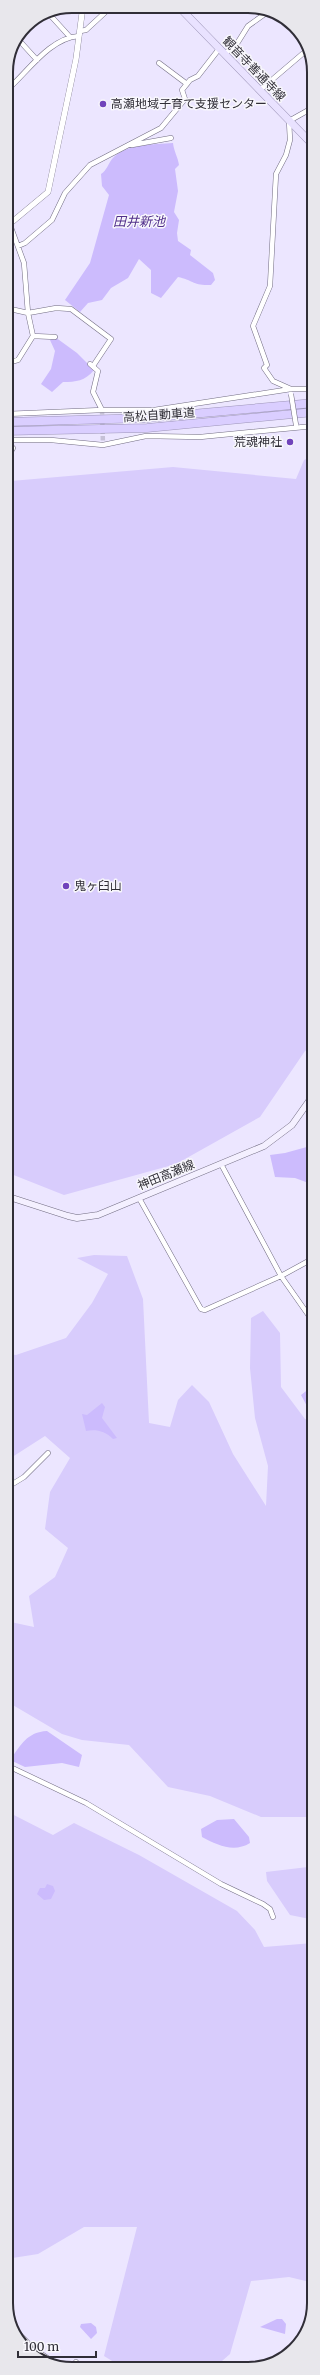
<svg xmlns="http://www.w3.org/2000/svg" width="320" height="2375" font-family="Merriweather,'Noto Sans JP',serif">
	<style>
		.green { fill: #d8ccfc }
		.water { fill: #ccbbfd }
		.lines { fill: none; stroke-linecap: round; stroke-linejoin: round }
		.minor-tunnel { stroke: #c6c1d7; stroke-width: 4.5; stroke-dasharray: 4.5 2; stroke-linecap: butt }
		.minor-casing { stroke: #726d83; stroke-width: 5.5 }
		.tertiary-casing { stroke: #726d83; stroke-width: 6 }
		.secondary-casing { stroke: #726d83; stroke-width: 7 }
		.primary-casing { stroke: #9e96b9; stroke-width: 8 }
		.motorway-casing { stroke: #9e96b9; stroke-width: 9 }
		.minor { stroke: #fff; stroke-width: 4.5 }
		.tertiary { stroke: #fff; stroke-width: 5.5 }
		.secondary { stroke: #f4f0ff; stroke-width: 6 }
		.primary { stroke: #e9e2ff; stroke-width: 7 }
		.motorway { stroke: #daceff; stroke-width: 8 }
		.minor-bridge-casing { stroke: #726d83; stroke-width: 5.5; stroke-linecap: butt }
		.minor-bridge { stroke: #fff; stroke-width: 4.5 }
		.poi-dot { fill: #7043bb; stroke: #f8f7fc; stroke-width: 1.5 }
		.labels { text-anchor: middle; stroke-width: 3; stroke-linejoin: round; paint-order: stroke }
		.street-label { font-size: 12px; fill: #302e37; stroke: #f8f7fc }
		.poi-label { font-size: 12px; fill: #302e37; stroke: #f8f7fc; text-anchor: start }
		.water-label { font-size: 13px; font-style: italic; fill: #512f8b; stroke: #f8f7fc }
		.rim { fill: none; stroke: #302e37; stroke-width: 2 }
	</style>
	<rect width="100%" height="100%" fill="#ece6ff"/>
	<path class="green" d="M314 455V1047L305 1051 260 1117 176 1164 64 1195 6 1172V493L11 481 173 467 296 479 304 460Z
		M94 1255 127 1256 143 1299 149 1423 170 1427 178 1400 192 1385 209 1402 233 1454 266 1506 268 1466 255 1418 250 1368 251 1318 263 1311 280 1333 281 1387 305 1419 314 1422V1817H261L210 1796 168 1787 129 1745 82 1740 62 1734 6 1701V1621L34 1627 29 1596 55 1577 68 1548 45 1529 50 1492 70 1458 45 1436 6 1461V1354L16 1355 66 1338 92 1303 108 1274 77 1258Z
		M6 1811 53 1835 74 1823 139 1855 237 1911 255 1930 264 1947 313 1943 310 1919 290 1915 267 1881 266 1872 308 1867 314 1863V2283L289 2277 251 2281 230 2354 214 2368 122 2367 104 2356 137 2227H84L38 2254 6 2259Z"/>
	<path class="water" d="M173 143C174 152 178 157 179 165L175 169 178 191 174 212 179 220 177 233 178 241 191 250 190 255 213 273 215 280 211 285C193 286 193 280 178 277L161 298 151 293V270L139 259 128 278 111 288 102 300 88 303 80 312 65 300 90 263 109 195 102 186 101 174C107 170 108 164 112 159 126 143 154 145 173 143Z
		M55 337 77 353 94 370C85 381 76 382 63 382L52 392 41 384 51 369 55 351 50 340Z
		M314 1145V1185L295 1178 275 1177 270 1155 285 1153Z
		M314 1385V1407L308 1408 301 1395Z
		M102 1403 105 1407 102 1418 117 1438 113 1439C105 1431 96 1429 86 1431L82 1414 87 1415Z
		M47 1731 82 1755 79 1767 62 1763 25 1767 10 1760C21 1745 27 1732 47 1731Z
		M234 1819 249 1837 250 1843C234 1853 217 1845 202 1837L201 1829 217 1820Z
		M47 1884 53 1886 55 1891 51 1899 44 1900 37 1894 40 1888H45Z
		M277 2319H282L286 2324 285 2334 260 2327Z
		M91 2323 96 2327 97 2333 91 2339 80 2327 81 2324Z"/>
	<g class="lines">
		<path class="minor-tunnel" d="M102 410 103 445"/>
		<defs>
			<path id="minor" d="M50 15 70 37
				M80 31 86 30 112 6
				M17 38 37 60
				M225 54 238 42 248 26 269 11
				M159 63 187 84
				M260 90 307 50
				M6 91C27 73 49 38 79 36
				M132 145 171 138
				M6 214 24 263 28 313 33 336 55 337
				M18 246 25 243 52 220 65 193 90 165 161 128 185 99 182 90 190 80 198 76 219 49
				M6 308 28 313 56 308 71 309 111 339 93 366
				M6 363 18 360 33 336
				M90 364 98 371 93 392 102 410
				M291 389 273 381 264 368 267 365 253 326 270 286 276 174 286 155 290 140 289 121 314 107
				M6 414 102 410H154L291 389H314
				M6 440H51L103 445 146 436 200 437 314 426
				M6 443 13 448 10 453H6
				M221 1164 281 1276 314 1323
				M139 1198 201 1309 205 1310 281 1276 314 1258
				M6 1488 24 1477 48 1453
				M6 1765 86 1803 221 1884 263 1904 270 1909 273 1917
				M15 2330 34 2349 61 2367
				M72 2367 76 2362"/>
			<path id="tertiary" d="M6 227 48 192 76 59 83 6"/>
			<path id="secondary" d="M6 1196 68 1216 77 1218 98 1215 264 1146 292 1125 314 1094"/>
			<path id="primary" d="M179 7 314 146"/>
			<path id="motorway" d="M6 422 147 418 314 403
				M6 431 147 428 314 412"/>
		</defs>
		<use href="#minor" class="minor-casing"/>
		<use href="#tertiary" class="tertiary-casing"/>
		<use href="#secondary" class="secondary-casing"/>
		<use href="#primary" class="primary-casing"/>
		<use href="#motorway" class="motorway-casing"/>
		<use href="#minor" class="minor"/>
		<use href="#tertiary" class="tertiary"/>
		<use href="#secondary" class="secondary"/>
		<use href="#primary" class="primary"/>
		<use href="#motorway" class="motorway"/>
		<defs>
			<path id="minor-bridge" d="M291 394 296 425"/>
		</defs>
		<use href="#minor-bridge" class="minor-bridge-casing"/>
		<use href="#minor-bridge" class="minor-bridge"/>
	</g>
	<g class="poi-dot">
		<circle cx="103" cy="104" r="4"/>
		<circle cx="290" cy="442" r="4"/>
		<circle cx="66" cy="886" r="4"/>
	</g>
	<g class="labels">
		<g class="street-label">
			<text transform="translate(254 69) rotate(46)" y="4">観音寺善通寺線</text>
			<text transform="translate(159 415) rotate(-4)" y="4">高松自動車道</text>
			<text transform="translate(166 1175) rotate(-22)" y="4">神田高瀬線</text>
		</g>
		<g class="poi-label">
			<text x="111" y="108">高瀬地域子育て支援センター</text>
			<text x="282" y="446" text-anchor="end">荒魂神社</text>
			<text x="74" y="890">鬼ヶ臼山</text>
		</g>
		<g class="water-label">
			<text x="139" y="226">田井新池</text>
		</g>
	</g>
	<path d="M0 0H320V2375H0ZM72 13H248A59 59 0 0 1 307 72V2303A59 59 0 0 1 248 2362H72A59 59 0 0 1 13 2303V72A59 59 0 0 1 72 13Z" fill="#e8e7ec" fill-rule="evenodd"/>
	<path class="rim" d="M72 13H248A59 59 0 0 1 307 72V2303A59 59 0 0 1 248 2362H72A59 59 0 0 1 13 2303V72A59 59 0 0 1 72 13Z"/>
	<path d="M18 2351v6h78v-6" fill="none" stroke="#302e37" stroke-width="2"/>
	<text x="24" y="2351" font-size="12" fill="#302e37" stroke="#f8f7fc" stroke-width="3" paint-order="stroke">100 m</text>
</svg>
